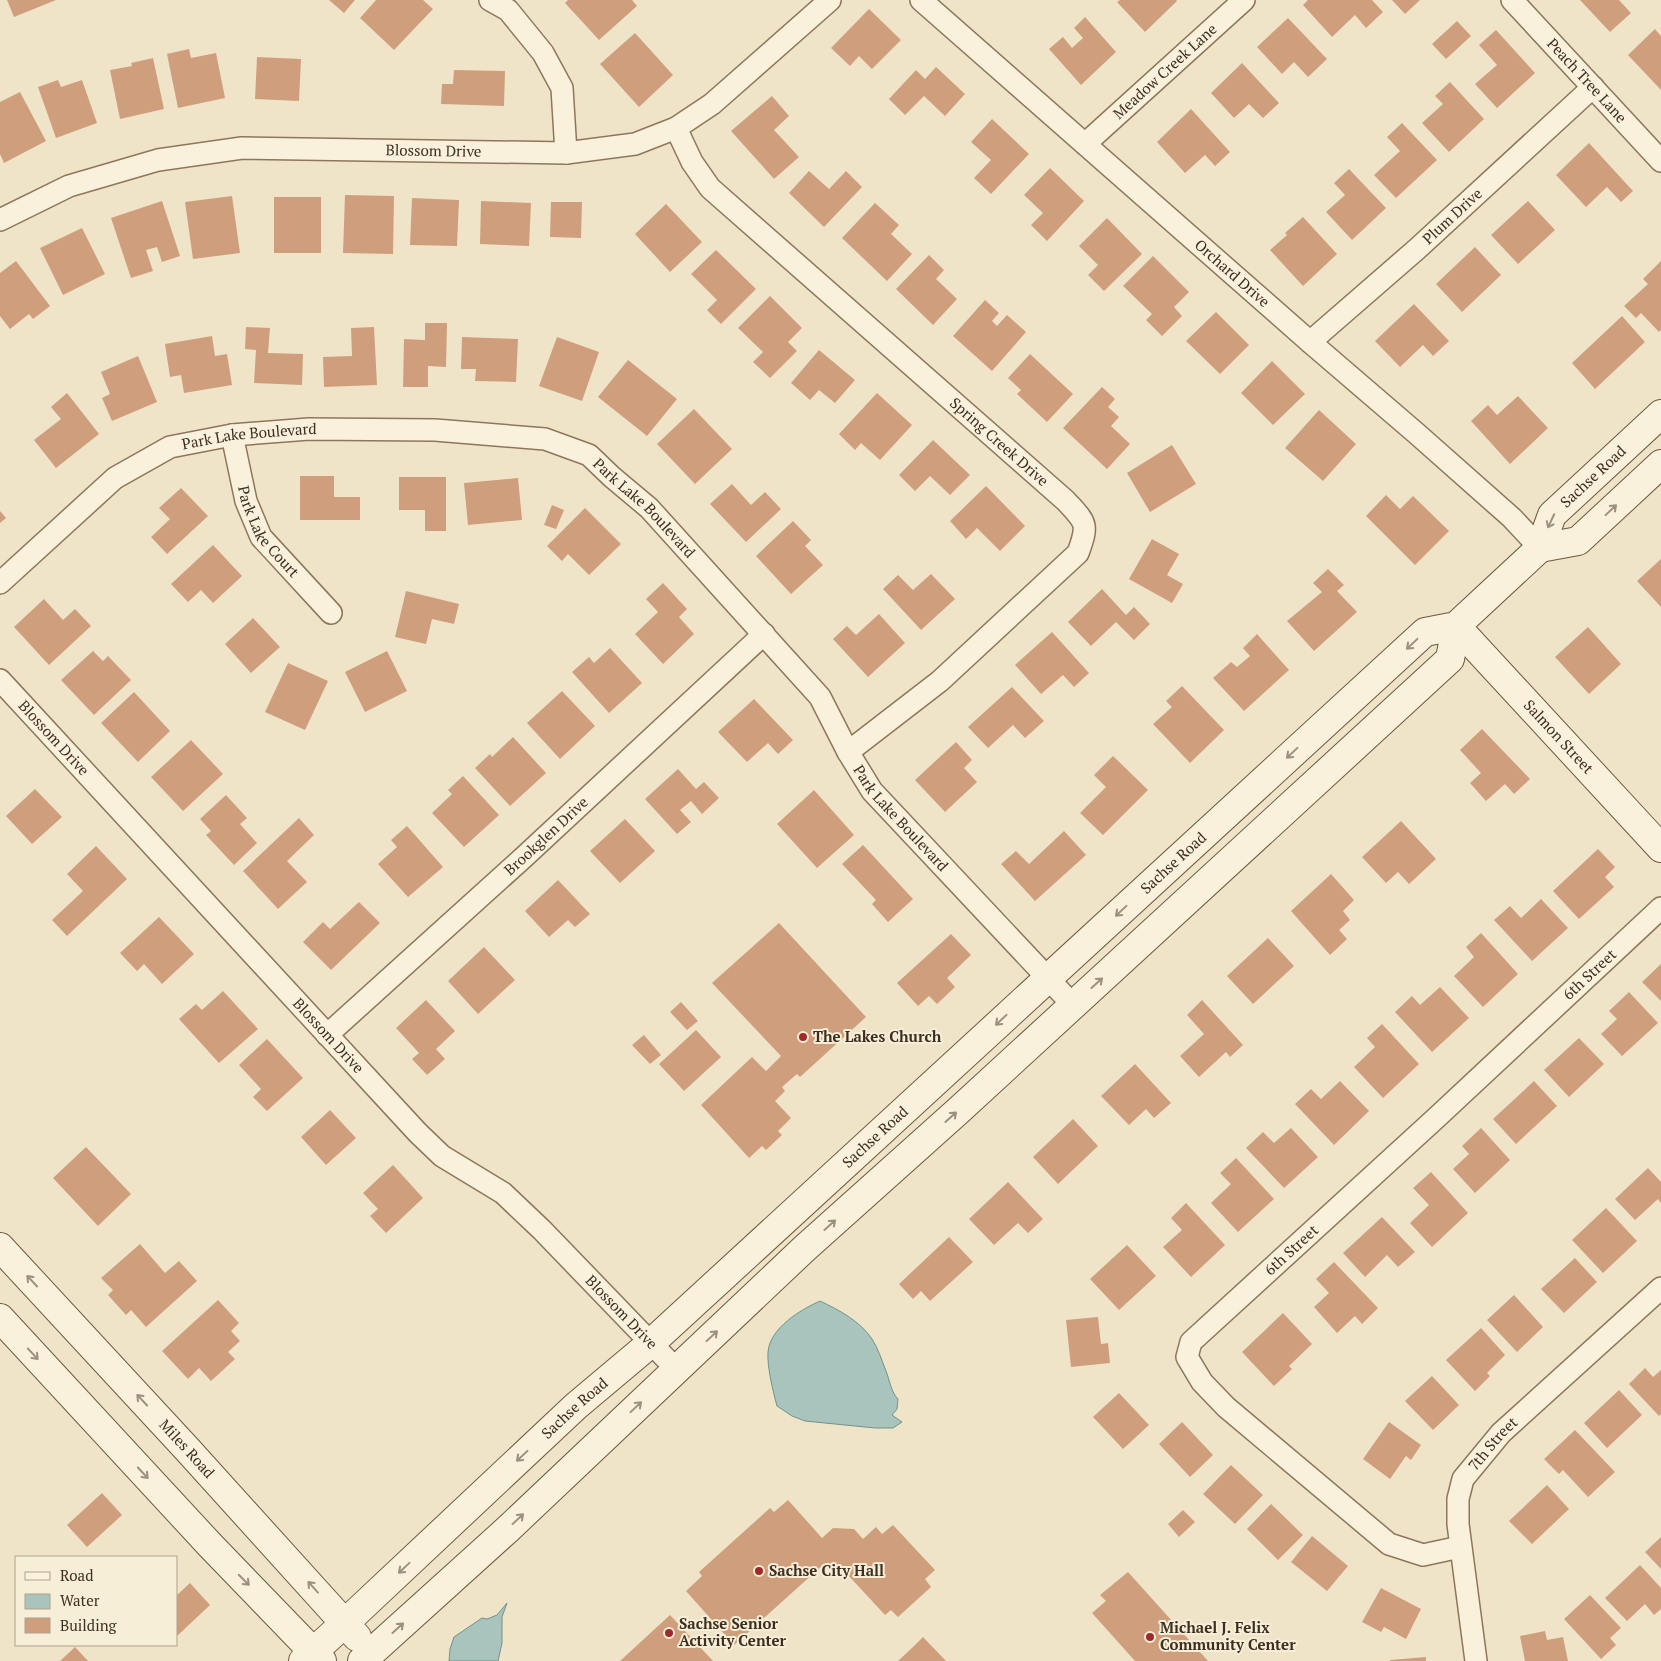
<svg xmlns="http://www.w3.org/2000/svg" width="1661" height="1661" font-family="'PT Serif',serif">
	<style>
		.water { fill: #a9c4bc; stroke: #6f938a }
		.building { fill: #cf9f7d }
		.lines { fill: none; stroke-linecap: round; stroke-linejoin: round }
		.street-casing { stroke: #8d765c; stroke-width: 24 }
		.secondary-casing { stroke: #6f573f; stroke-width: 30 }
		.street { stroke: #faf1dc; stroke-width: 21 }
		.secondary { stroke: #faf1dc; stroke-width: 28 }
		.oneway { stroke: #9c907e }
		.poi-dot { fill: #9e2a2b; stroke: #f7eed8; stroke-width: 2 }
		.labels { text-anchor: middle; stroke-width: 4; stroke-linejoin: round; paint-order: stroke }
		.street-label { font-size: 15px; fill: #3d2e20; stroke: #f7eed8 }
		.poi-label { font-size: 15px; font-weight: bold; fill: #3d2e20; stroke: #f7eed8; text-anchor: start }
	</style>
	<rect width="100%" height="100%" fill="#f0e4c8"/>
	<path class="water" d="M820 1301C839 1310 860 1321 872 1339 878 1348 882 1361 886 1371 890 1381 891 1392 898 1399L897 1409 892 1415 902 1422 893 1428H875L805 1421 792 1416 777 1406C773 1391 767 1367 768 1352 770 1328 800 1310 820 1301Z
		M507 1603 502 1617V1643L498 1661H449L450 1649 454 1637 482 1618 487 1619 497 1615Z"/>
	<path class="building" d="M7 0H56L14 17Z
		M329 0H355L344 13Z
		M376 0H423L433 9 394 50 360 18Z
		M568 0H632L637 6 599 40 565 3Z
		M1120 0H1176L1177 1 1145 32 1117 2Z
		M1308 0H1372L1383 12 1366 28 1355 15 1332 37 1303 5Z
		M1392 0H1420L1405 14Z
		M1580 0H1619L1631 13 1610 32Z
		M869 9 901 40 872 69 859 56 850 66 831 48Z
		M1085 17 1116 52 1081 85 1049 49 1063 37 1072 48 1083 38 1074 28Z
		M1288 18 1327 59 1308 77 1294 62 1282 74 1257 47Z
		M1457 21 1471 36 1446 59 1432 44Z
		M1655 29 1661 36V90L1628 55Z
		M1496 30 1535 73 1497 108 1475 84 1497 65 1479 45Z
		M635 33 673 75 639 107 600 64Z
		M189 49 191 58 216 53 225 98 178 108 167 54Z
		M257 57 301 59 299 101 255 99Z
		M153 58 164 109 120 119 110 70 132 66 131 63Z
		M1242 63 1279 103 1263 118 1249 104 1234 118 1211 93Z
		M936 67 965 94 945 116 924 96 905 115 889 99 916 70 925 79Z
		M454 70 505 71 504 106 441 104 442 84H453Z
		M58 80 61 87 82 80 97 123 56 138 38 87Z
		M1450 82 1484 119 1449 152 1422 123 1443 104 1435 96Z
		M20 92 46 141 4 163 0 154V102Z
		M772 96 789 116 774 130 799 157 774 179 731 131Z
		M1191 109 1230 152 1215 166 1205 155 1185 173 1157 142Z
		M992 119 1029 154 991 194 974 178 991 160 971 142Z
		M1402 123 1437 160 1396 198 1374 175 1400 151 1387 137Z
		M1589 143 1633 191 1621 202 1607 187 1586 207 1556 175Z
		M1050 168 1084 201 1047 241 1031 225 1043 213 1024 195Z
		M1349 169 1386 208 1352 240 1326 212 1345 195 1334 183Z
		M809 171 829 189 846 171 862 187 824 227 789 193Z
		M345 195 394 196 393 254 343 253Z
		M232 196 240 253 193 259 185 202Z
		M274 197H321V253H274Z
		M412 198 459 200 457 246 410 245Z
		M162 201 180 256 162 262 157 247 146 250 153 271 131 278 111 218Z
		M481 201 531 203 529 246 480 244Z
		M1528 201 1555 230 1518 264 1491 235Z
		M551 202H582L581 238 550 237Z
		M875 203 899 225 891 234 912 254 887 281 842 238Z
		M666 204 702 242 670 272 635 234Z
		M1303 217 1337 254 1303 286 1270 250 1287 235 1285 233Z
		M1107 218 1142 254 1104 291 1088 275 1098 265 1079 246Z
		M82 228 105 274 63 295 40 248Z
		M1475 247 1501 275 1462 312 1436 284Z
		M716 250 756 289 721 324 707 310 717 300 691 274Z
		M929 255 944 270 936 279 957 299 933 325 896 289Z
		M1153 256 1189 292 1174 307 1182 316 1162 336 1146 320 1152 314 1123 286Z
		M16 261 50 306 33 319 29 314 10 329 0 316V273Z
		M1661 261V330L1659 332 1641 313 1636 318 1624 306 1648 284 1643 279Z
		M770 296 802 328 788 342 797 351 770 378 753 362 763 352 738 328Z
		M985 300 999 313 992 321 997 326 1007 315 1026 332 992 371 953 336Z
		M1414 304 1449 341 1433 356 1423 345 1400 367 1375 341Z
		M1216 312 1249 345 1220 374 1186 341Z
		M1622 316 1645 342 1595 389 1572 363Z
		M425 323H447L446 367 428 366V387H403L404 339 425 340Z
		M246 327 270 328 268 353 303 354 302 385 254 383 256 350 245 349Z
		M374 327 377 385 324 387 323 357 352 356 351 328Z
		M212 336 215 356 227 354 232 385 184 393 181 375 170 377 165 344Z
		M462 337 518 339 516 382 475 381 476 369H461Z
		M557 337 599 352 582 401 539 386Z
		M819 350 855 380 835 403 819 390 810 400 791 383Z
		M1030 354 1073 394 1047 422 1017 394 1021 390 1008 378Z
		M138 356 157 402 112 421 102 398 110 394 101 372Z
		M628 360 677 399 647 436 598 397Z
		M1272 361 1305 394 1273 425 1241 393Z
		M1102 387 1115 399 1108 407 1119 417 1111 426 1130 444 1107 469 1063 428Z
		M67 393 99 434 56 468 34 440 61 419 51 407Z
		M877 393 912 425 880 460 861 443 855 450 839 434Z
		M1518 396 1548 428 1510 464 1471 421 1488 405 1497 415Z
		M694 409 732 449 695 484 657 444Z
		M1319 410 1356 444 1323 481 1285 448Z
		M933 440 970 475 950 495 930 476 915 491 899 475Z
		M1172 445 1196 484 1150 512 1127 473Z
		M300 476H334V497H360V520H300Z
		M399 477H446V531H425V510H399Z
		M518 478 522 520 468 525 464 483Z
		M732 484 751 505 765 492 781 509 746 542 710 504Z
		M986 486 1025 526 1000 551 977 528 966 539 950 521Z
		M181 488 208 516 167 554 151 537 170 519 159 508Z
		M1386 495 1400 509 1413 496 1449 531 1415 565 1366 516Z
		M552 505 564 510 556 529 544 525Z
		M585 508 621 544 589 575 568 554 562 561 547 546Z
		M0 511 6 518 0 523Z
		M793 521 811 540 805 546 823 565 791 594 756 556Z
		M1152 539 1179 554 1167 575 1183 584 1172 603 1129 579Z
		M213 545 242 576 213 603 201 590 188 602 171 584Z
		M1661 559V607L1637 581Z
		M1328 569 1344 585 1337 591 1357 612 1314 651 1287 621 1322 592 1313 583Z
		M931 574 955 599 921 630 883 589 898 575 913 590Z
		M663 583 687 609 679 617 694 634 663 664 635 634 658 612 646 599Z
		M1102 589 1126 615 1134 607 1150 624 1134 640 1116 622 1091 646 1068 622Z
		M406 591 459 604 454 624 432 619 426 644 395 637Z
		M44 599 63 620 75 609 91 626 49 665 14 627Z
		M879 614 905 643 868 677 833 639 847 626 856 635Z
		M253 618 280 647 251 673 225 644Z
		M1588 627 1621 664 1589 694 1555 657Z
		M1052 632 1089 673 1074 687 1063 675 1041 694 1015 665Z
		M1257 634 1289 670 1244 711 1213 678 1231 662 1237 667 1250 656 1243 648Z
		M610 648 642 683 609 713 572 672 589 657 594 663Z
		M93 651 103 661 108 656 131 680 94 715 61 680Z
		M387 651 407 691 365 712 345 672Z
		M288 663 328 681 305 730 265 712Z
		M1182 686 1224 730 1190 763 1153 724 1172 707 1166 701Z
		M1012 687 1044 721 1025 738 1013 725 988 748 968 727Z
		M562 691 595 726 560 759 527 723Z
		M134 692 170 731 138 762 101 723Z
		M754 699 793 740 778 754 768 743 747 762 718 732Z
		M1482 729 1530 779 1514 794 1505 784 1486 801 1470 783 1481 773 1460 750Z
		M513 737 546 773 510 806 475 768 490 754 492 757Z
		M191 740 223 774 183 811 151 777Z
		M956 742 972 760 964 768 977 782 945 812 915 780Z
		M1113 756 1148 790 1103 835 1080 813 1106 787 1094 775Z
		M678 769 696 789 704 782 719 798 702 814 691 801 680 810 691 822 677 834 645 799Z
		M463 776 499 815 464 847 432 813 452 794 448 790Z
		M35 789 62 817 32 844 6 816Z
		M814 790 854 835 817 868 777 824Z
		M226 795 247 818 240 824 257 843 234 865 206 835 211 831 200 819Z
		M299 818 314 835 287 861 307 882 278 909 243 871Z
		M625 819 655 851 620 883 590 851Z
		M1401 821 1436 859 1409 884 1398 872 1386 883 1362 857Z
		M407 826 443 867 408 897 378 864 397 847 391 840Z
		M1064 831 1086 855 1035 901 1001 864 1016 851 1029 864Z
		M863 845 913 899 888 922 872 904 876 900 842 864Z
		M96 846 127 879 67 936 52 920 83 891 67 874Z
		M1598 849 1615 867 1605 877 1614 887 1579 919 1553 891Z
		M1331 874 1354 900 1343 911 1350 920 1339 930 1347 939 1330 955 1291 911Z
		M558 880 590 914 575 927 568 920 549 937 525 911Z
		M1541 899 1568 928 1532 961 1494 920 1510 906 1521 918Z
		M359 902 380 923 331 970 303 942 323 922 330 929Z
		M159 917 194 954 162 984 144 964 137 971 120 953Z
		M779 923 866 1017 800 1077 797 1074 782 1087 785 1091 775 1101 791 1118 778 1131 782 1135 766 1150 762 1146 749 1158 701 1105 752 1057 766 1071 781 1056 712 983Z
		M1481 933 1518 974 1483 1007 1454 976 1474 957 1466 947Z
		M951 934 971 955 947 978 955 987 937 1004 929 996 918 1006 897 983Z
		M1268 938 1294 966 1253 1004 1227 976Z
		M484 947 515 980 478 1014 448 981Z
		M1661 964V1001L1642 982Z
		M1440 987 1469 1018 1432 1052 1395 1012 1412 996 1420 1005Z
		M223 991 258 1029 219 1063 179 1019 196 1004 202 1010Z
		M1629 992 1658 1023 1622 1056 1601 1034 1617 1019 1609 1011Z
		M426 1000 455 1031 436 1049 445 1059 427 1075 412 1059 419 1053 396 1028Z
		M1202 1000 1243 1045 1230 1057 1226 1052 1199 1077 1180 1056 1204 1034 1187 1015Z
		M681 1002 698 1021 687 1030 670 1012Z
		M1382 1024 1419 1064 1383 1098 1354 1067 1375 1047 1367 1038Z
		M696 1030 721 1057 684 1091 659 1064Z
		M644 1035 661 1055 650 1064 632 1045Z
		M1579 1038 1604 1064 1569 1097 1544 1070Z
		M267 1039 303 1078 267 1111 253 1097 261 1089 239 1065Z
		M1135 1064 1171 1103 1154 1118 1146 1109 1129 1125 1101 1096Z
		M1340 1081 1369 1111 1334 1145 1295 1104 1311 1089 1321 1099Z
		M1534 1081 1557 1106 1516 1144 1493 1119Z
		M330 1110 356 1138 326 1165 301 1137Z
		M1073 1119 1098 1146 1058 1184 1033 1157Z
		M1291 1128 1318 1157 1284 1188 1246 1148 1263 1132 1274 1143Z
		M1481 1128 1510 1160 1475 1193 1453 1169 1469 1154 1462 1146Z
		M86 1147 131 1194 98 1226 53 1178Z
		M1236 1158 1274 1199 1238 1232 1211 1203 1231 1184 1220 1173Z
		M393 1165 423 1198 386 1233 370 1216 378 1209 363 1193Z
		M1648 1168 1661 1182V1203L1658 1199 1635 1220 1615 1199Z
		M1431 1172 1468 1213 1432 1247 1410 1223 1429 1205 1413 1188Z
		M1008 1182 1043 1219 1028 1233 1018 1223 994 1245 969 1219Z
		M1186 1203 1225 1245 1191 1277 1163 1247 1182 1230 1171 1218Z
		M1606 1208 1637 1241 1603 1273 1572 1240Z
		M1382 1217 1415 1252 1398 1267 1387 1255 1365 1277 1343 1253Z
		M949 1237 973 1262 930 1301 921 1291 913 1299 899 1284Z
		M140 1244 165 1273 179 1261 197 1281 146 1327 131 1310 126 1315 108 1295 113 1290 101 1278Z
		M1127 1245 1156 1276 1119 1310 1090 1279Z
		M1575 1258 1597 1282 1564 1313 1541 1289Z
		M1334 1262 1378 1308 1362 1324 1355 1316 1337 1333 1314 1307 1329 1293 1316 1279Z
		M1514 1295 1543 1327 1517 1352 1487 1320Z
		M218 1300 239 1323 231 1331 240 1341 228 1352 235 1359 211 1381 199 1368 188 1379 162 1351Z
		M1283 1313 1312 1344 1289 1366 1292 1369 1274 1386 1242 1352Z
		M1098 1317 1101 1344 1108 1343 1110 1363 1071 1367 1066 1320Z
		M1481 1328 1505 1355 1487 1373 1490 1376 1475 1391 1446 1360Z
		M1645 1368 1653 1377 1661 1370V1414L1659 1416 1629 1384Z
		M1432 1376 1459 1405 1433 1430 1405 1401Z
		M1619 1390 1642 1415 1607 1448 1584 1423Z
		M1119 1393 1149 1425 1123 1449 1093 1417Z
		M1182 1422 1213 1455 1190 1477 1159 1444Z
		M1389 1422 1421 1445 1411 1460 1406 1456 1390 1479 1363 1459Z
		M1575 1430 1615 1472 1588 1497 1563 1470 1559 1474 1544 1459Z
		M1231 1465 1263 1495 1235 1524 1203 1494Z
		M1547 1485 1569 1509 1532 1544 1509 1521Z
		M102 1493 122 1515 87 1547 67 1525Z
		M788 1500 822 1538 833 1528 854 1529 863 1539 876 1527 882 1534 893 1525 935 1570 925 1579 931 1587 898 1617 891 1610 885 1615 847 1574 831 1573 824 1564 734 1645 686 1591 702 1576 699 1572 770 1508 774 1512Z
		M1271 1504 1303 1535 1278 1560 1247 1529Z
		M1183 1510 1195 1522 1179 1537 1168 1524Z
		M1312 1536 1348 1566 1327 1591 1291 1562Z
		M1661 1537V1569L1645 1552Z
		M1640 1565 1661 1588V1609L1654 1615 1645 1604 1627 1621 1605 1598Z
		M1128 1572 1208 1661H1135L1092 1613 1106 1601 1100 1595Z
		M190 1583 210 1605 176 1637V1596Z
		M1381 1588 1421 1609 1406 1639 1384 1627 1381 1632 1362 1622Z
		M1590 1595 1621 1628 1610 1638 1616 1645 1601 1659 1564 1619Z
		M670 1615 713 1661H620Z
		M1545 1631 1547 1640 1563 1637 1568 1661H1525L1520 1636Z
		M923 1637 946 1661H898L913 1647Z
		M75 1647 88 1661H60Z
		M1426 1657V1661H1390V1660Z"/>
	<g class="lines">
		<defs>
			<g id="street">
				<path d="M490 0 508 10 543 53 562 88 566 153"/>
				<path id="s1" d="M921 0 1310 342 1416 433 1512 518 1540 548"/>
				<path id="s2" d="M1512 0 1661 161"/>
				<path id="s3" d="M676 128 692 162 710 188 1066 501C1086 523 1089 523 1078 553L940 681 848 752"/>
				<path id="s4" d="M1085 144 1244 0"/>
				<path id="s5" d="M0 220 69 186 158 160 242 148 566 153 635 144 676 128 712 104 830 0"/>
				<path id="s6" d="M1310 342 1417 249 1593 87"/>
				<path id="s7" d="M232 435 246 501 261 537 331 613"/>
				<path id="s8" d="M0 583 115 478 170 447 232 435 309 429 435 430 545 439 589 455 612 477 649 508 820 697 848 752 872 791 1073 1005"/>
				<path id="s9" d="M0 680 418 1133 442 1156 503 1193 542 1230 676 1369"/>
				<path id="s10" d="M327 1035 524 857 764 634"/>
				<path id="s11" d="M1460 1547 1423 1555 1389 1544 1226 1407 1202 1382 1187 1357 1191 1342 1435 1119 1661 908"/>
				<path id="s12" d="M1476 1661 1458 1524V1499L1463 1479 1501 1433 1661 1288"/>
			</g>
			<g id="secondary">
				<path d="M1540 548 1578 541 1661 464"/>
				<path id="s13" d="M1456 626 1661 848"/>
				<path id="s14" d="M0 1247 187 1449 357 1637"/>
				<path d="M0 1318 210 1545 322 1661"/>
				<path id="s15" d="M303 1661 345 1623 576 1406 651 1343 1425 632 1456 626 1540 548 1552 515 1661 414"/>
				<path d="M362 1661 508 1529 805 1248 958 1111 1450 659 1456 626"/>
			</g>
		</defs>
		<use href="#street" class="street-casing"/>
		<use href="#secondary" class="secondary-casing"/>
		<use href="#street" class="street"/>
		<use href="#secondary" class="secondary"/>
	</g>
	<defs><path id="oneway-shaft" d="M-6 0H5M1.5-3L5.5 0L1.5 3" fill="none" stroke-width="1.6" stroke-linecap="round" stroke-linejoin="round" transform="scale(1.25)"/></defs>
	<g class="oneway">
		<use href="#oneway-shaft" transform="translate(1611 510) rotate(-43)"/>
		<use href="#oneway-shaft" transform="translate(1551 521) rotate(115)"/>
		<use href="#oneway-shaft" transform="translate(1412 644) rotate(137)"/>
		<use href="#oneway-shaft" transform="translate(1292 753) rotate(137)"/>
		<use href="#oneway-shaft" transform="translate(1121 911) rotate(137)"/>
		<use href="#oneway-shaft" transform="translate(1097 983) rotate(-42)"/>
		<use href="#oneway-shaft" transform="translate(1001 1020) rotate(137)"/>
		<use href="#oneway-shaft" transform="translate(951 1117) rotate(-42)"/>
		<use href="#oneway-shaft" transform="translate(830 1225) rotate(-42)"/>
		<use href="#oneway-shaft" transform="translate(32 1281) rotate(-133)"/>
		<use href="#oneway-shaft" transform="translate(712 1336) rotate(-43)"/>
		<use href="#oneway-shaft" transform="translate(33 1354) rotate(47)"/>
		<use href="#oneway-shaft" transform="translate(142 1400) rotate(-133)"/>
		<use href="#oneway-shaft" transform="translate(636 1407) rotate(-43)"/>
		<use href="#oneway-shaft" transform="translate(522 1456) rotate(137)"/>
		<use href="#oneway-shaft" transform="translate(143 1473) rotate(47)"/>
		<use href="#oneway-shaft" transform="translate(518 1519) rotate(-43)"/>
		<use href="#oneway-shaft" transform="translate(404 1568) rotate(137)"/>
		<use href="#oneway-shaft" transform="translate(244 1580) rotate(45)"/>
		<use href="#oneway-shaft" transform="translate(313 1587) rotate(-132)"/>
		<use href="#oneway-shaft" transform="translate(398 1628) rotate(-42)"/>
	</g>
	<g class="poi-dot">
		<circle cx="803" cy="1037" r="5"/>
		<circle cx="759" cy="1571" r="5"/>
		<circle cx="669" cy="1633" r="5"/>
		<circle cx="1150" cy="1637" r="5"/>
	</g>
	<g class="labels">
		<g class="street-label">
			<text dy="5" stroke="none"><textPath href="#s4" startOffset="108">Meadow Creek Lane</textPath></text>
			<text dy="5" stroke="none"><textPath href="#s2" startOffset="110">Peach Tree Lane</textPath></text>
			<text dy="5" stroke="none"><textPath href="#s5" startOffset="446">Blossom Drive</textPath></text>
			<text dy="5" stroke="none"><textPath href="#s6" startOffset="190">Plum Drive</textPath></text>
			<text dy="5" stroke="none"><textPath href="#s1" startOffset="414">Orchard Drive</textPath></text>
			<text dy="5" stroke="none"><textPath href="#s8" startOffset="299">Park Lake Boulevard</textPath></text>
			<text dy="5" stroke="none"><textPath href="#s3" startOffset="454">Spring Creek Drive</textPath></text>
			<text dy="5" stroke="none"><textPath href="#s15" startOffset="1760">Sachse Road</textPath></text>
			<text dy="5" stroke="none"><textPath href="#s8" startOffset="719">Park Lake Boulevard</textPath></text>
			<text dy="5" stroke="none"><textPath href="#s7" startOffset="105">Park Lake Court</textPath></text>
			<text dy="5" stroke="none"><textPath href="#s13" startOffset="151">Salmon Street</textPath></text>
			<text dy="5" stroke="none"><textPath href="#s9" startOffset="79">Blossom Drive</textPath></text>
			<text dy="5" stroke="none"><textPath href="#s8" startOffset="1124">Park Lake Boulevard</textPath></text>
			<text dy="5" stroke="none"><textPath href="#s10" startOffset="296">Brookglen Drive</textPath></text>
			<text dy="5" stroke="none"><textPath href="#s15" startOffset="1181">Sachse Road</textPath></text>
			<text dy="5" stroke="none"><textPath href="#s11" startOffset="908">6th Street</textPath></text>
			<text dy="5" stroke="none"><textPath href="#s9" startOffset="484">Blossom Drive</textPath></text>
			<text dy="5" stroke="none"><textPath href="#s15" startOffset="776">Sachse Road</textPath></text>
			<text dy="5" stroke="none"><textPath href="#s11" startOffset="502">6th Street</textPath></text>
			<text dy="5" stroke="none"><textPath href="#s9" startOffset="889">Blossom Drive</textPath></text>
			<text dy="5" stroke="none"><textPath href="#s15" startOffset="371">Sachse Road</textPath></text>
			<text dy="5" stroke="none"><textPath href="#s12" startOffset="230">7th Street</textPath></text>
			<text dy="5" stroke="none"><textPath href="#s14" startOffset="275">Miles Road</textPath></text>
		</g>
		<g class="poi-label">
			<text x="813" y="1042">The Lakes Church</text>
			<text x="769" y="1576">Sachse City Hall</text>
			<text x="679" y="1629">Sachse Senior<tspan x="679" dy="17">Activity Center</tspan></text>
			<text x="1160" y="1633">Michael J. Felix<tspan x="1160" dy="17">Community Center</tspan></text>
		</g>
	</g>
	<rect x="15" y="1556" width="162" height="90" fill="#f7eed8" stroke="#ada18e"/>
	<rect x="25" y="1572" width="25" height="8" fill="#faf1dc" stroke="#ada18e"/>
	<text x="60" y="1581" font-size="15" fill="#3d2e20">Road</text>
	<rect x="25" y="1594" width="25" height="15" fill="#a9c4bc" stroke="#ada18e"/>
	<text x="60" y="1606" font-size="15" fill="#3d2e20">Water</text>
	<rect x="25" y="1618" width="25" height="15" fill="#cf9f7d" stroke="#ada18e"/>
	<text x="60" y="1631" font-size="15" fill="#3d2e20">Building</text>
</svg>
